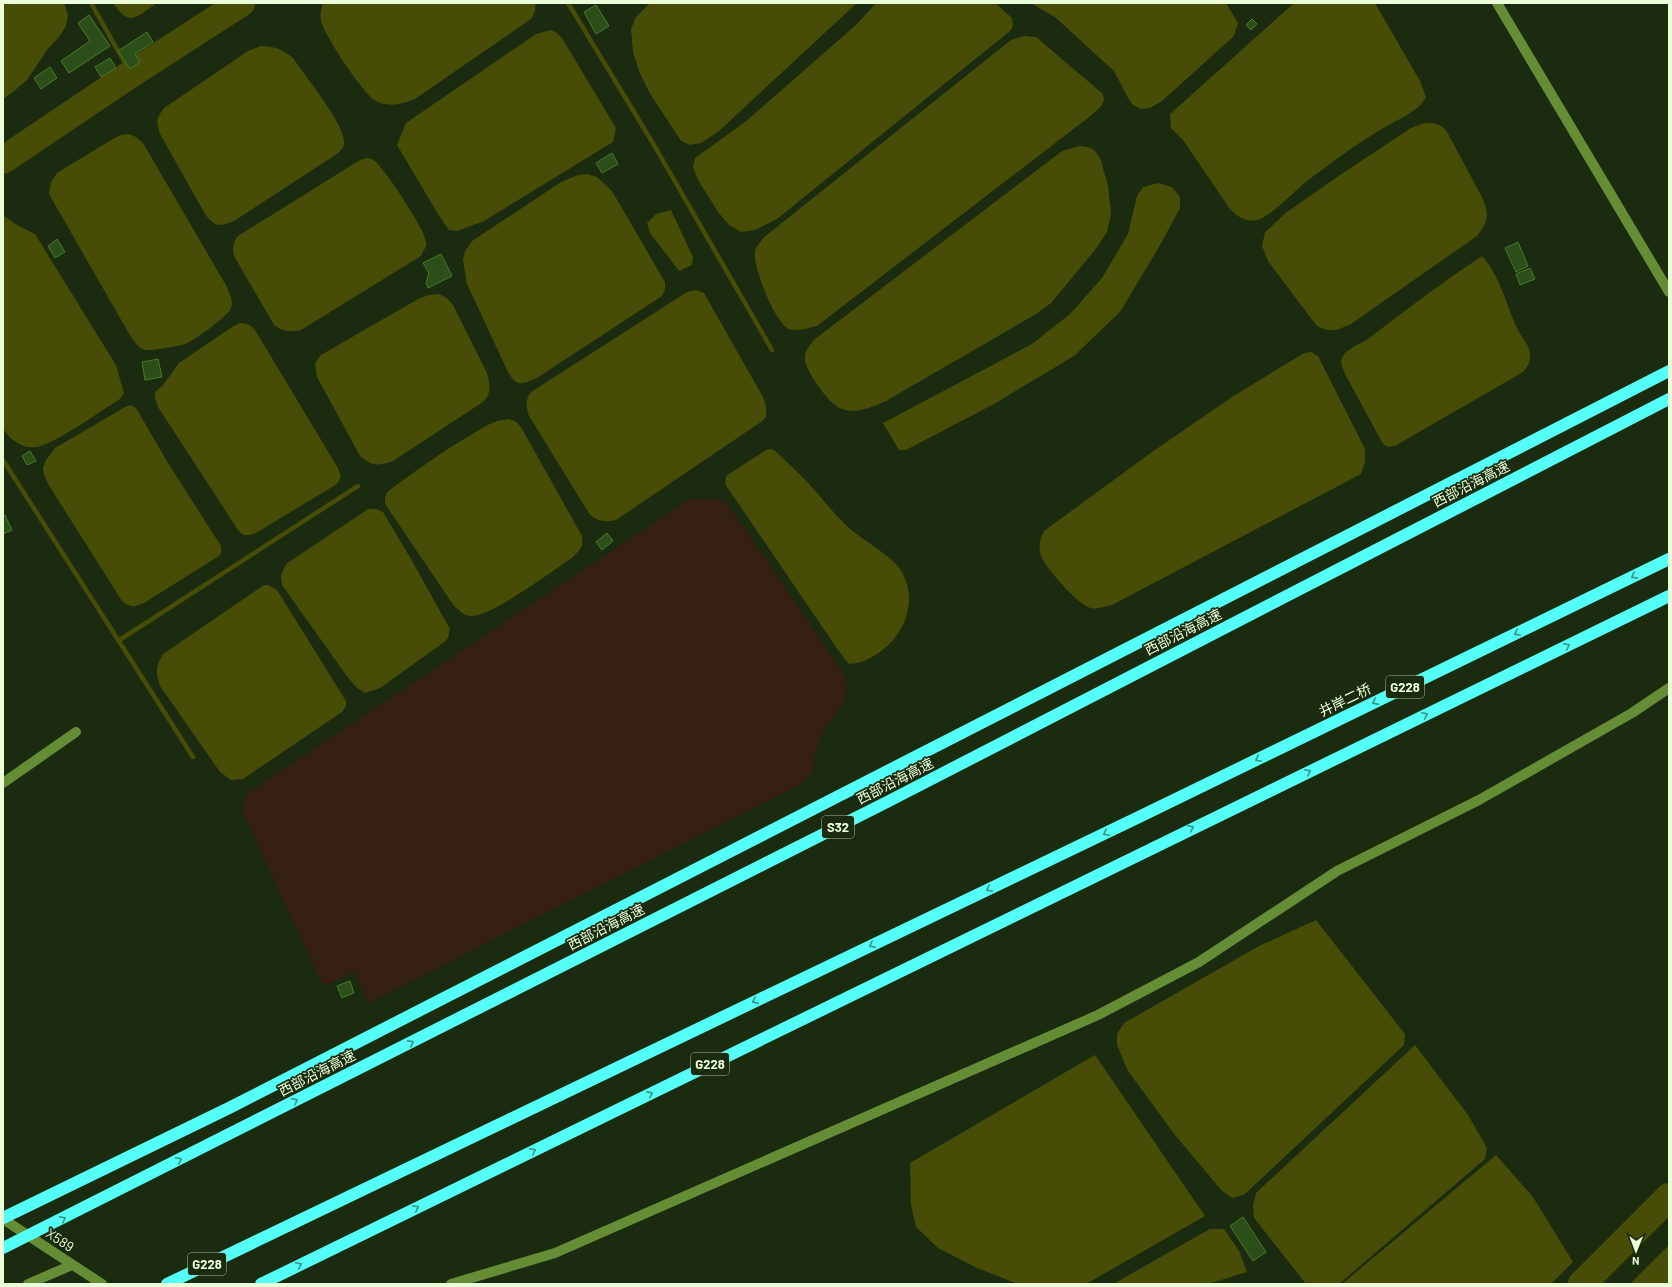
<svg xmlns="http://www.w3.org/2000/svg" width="1672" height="1287" font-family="Barlow,'Noto Sans SC',sans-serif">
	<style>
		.green { fill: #362011 }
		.water { fill: #474c06 }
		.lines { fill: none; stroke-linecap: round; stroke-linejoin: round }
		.stream { stroke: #474c06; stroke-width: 4.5 }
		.river { stroke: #474c06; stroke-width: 28 }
		.building { fill: #2c4e19; stroke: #477b29 }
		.minor { stroke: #648d36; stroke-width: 10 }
		.highway { stroke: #54fff8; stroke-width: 12 }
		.highway-bridge { stroke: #54fff8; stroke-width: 12 }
		.oneway { stroke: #379584 }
		.labels { text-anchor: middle; stroke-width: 3.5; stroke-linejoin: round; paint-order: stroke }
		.shield { fill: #1a2b0f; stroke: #acbf9c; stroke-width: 1 }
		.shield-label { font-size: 13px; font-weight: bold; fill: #eaffd9 }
		.street-label { font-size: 14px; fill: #eaffd9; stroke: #1a2b0f }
	</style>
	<rect width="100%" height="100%" fill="#1a2b0f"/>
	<path class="green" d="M691 498 726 501 837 664 847 681 846 694 842 705 825 728 814 756 813 770 808 778 798 786 368 1003 354 972 323 986 242 811 245 795Z"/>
	<path class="water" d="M3 3H64L68 15 66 26 59 37 47 50 27 80 13 92 3 99Z
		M113 3H157C136 17 130 28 113 3Z
		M323 3H535C536 10 535 13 531 19L415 99C402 104 389 108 376 101 364 95 324 35 321 21 320 14 321 9 323 3Z
		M650 3H857L719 131 701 143 690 145 681 141 649 92 639 71 633 52 631 29 636 17Z
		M876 3H995L1012 18 1013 26 1010 31 777 219 755 230 741 232 729 225 718 212 698 180 693 167 695 158 745 122 857 24Z
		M1031 3H1226L1238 23 1234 36 1162 101 1150 108 1141 109 1133 105 1128 98 1114 71 1056 18Z
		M1294 3H1375L1420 81 1426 97C1419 112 1396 120 1382 129 1356 144 1331 163 1307 181 1292 193 1277 211 1260 219 1248 224 1238 217 1230 209L1183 140 1171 128 1170 114Z
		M551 30 557 33 562 38 616 128 613 142 484 221 457 231 449 230 438 214 397 145 406 123 536 34Z
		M1024 36 1036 37 1103 94 1104 100 1102 105 1093 114 817 326C808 328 798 332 789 329 775 324 752 265 755 251 756 247 761 242 763 238L997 51 1011 40Z
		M261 46C275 46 283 50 293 58 304 74 344 124 344 141 345 147 341 150 337 154L234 221C219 227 215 227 205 214L160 134C156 121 156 119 164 108L248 51Z
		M1424 123C1433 123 1439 123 1446 130L1482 197C1489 214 1489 221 1477 236L1351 324C1337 330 1330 334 1316 325L1268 261 1262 246 1265 232 1287 212 1340 175 1411 128Z
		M129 134 136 137 143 143 227 287C229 294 234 301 231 308 229 316 193 341 185 344 179 346 151 351 145 350 137 348 132 338 128 332L49 194 51 182 57 173 111 140 121 135Z
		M1080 146 1088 147 1094 150 1100 158 1108 185 1111 214 1107 232 1095 250 1051 303 1036 314 886 401C875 406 863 411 851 411 847 411 839 408 836 406 827 400 806 371 805 360 804 351 809 346 815 339L1062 151Z
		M367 158C370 159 373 159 375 161 385 170 426 230 426 242 427 247 423 251 421 256L301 330C290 332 284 332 274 325L234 256C232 247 233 243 238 236L360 160Z
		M587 174 597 177 612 191 665 282V290L662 296 537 378C521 385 516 387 507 370L467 284 463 260 465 251 472 241 561 182 578 175Z
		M1158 183 1172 187 1180 197V208L1159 247 1120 312 1074 356 994 404 906 450H899L883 423 1032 344 1070 314 1102 278 1128 234 1137 196 1143 187Z
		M671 210 693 257 692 265 679 271 650 233 647 223 656 214Z
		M3 215 15 224 35 234 116 365 124 393 120 399C104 409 52 446 36 447 21 449 11 440 3 429Z
		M1482 256C1500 276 1506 304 1517 328 1521 337 1530 345 1530 355 1531 362 1527 367 1523 372L1395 446 1388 447 1383 444 1345 374C1343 368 1339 362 1343 356 1348 348 1360 344 1368 339 1405 310 1443 282 1482 256Z
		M696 290 704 293 763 397 766 406V417L761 422 616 520C605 522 599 522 590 515L529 416C526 406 525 400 531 392L687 292Z
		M439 294 447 298 453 305 487 373C490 385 492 393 483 402L393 461C378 466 373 467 360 456L317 377 315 363 321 355 418 299 429 295Z
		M240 323C247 323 251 325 255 330L338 468 341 477 337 484 256 533C248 536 243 537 238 530L158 407 155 398V392L163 385 179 363 232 327Z
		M1311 352 1318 356 1365 449V462L1361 474 1112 605C1105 606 1098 610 1091 608 1079 606 1047 569 1042 558 1038 548 1039 540 1044 531L1152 452 1232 397 1304 353Z
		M131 405 136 408 168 463 221 546V553L219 556 144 603C134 607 130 608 122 601L48 484 44 475 43 468 46 460 55 448 125 407Z
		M508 419 515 421 521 427 582 536C584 547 580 550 573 557 554 570 492 616 472 616 465 617 459 610 454 606L385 504V498L387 492C414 472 440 453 469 436 481 429 493 420 508 419Z
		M770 449 774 450C786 461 798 472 809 484 822 498 834 514 848 527 862 540 893 556 902 572 921 607 899 647 864 661 860 663 854 663 849 664L838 650 725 484 726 476 766 450Z
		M368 509H376L383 512 411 559 450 629 448 638 443 643 380 688 365 693 356 687 346 675 282 585 281 575 286 564Z
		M264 585H268L277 590 346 701V706L342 712 243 779 231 780 220 772 160 686C156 672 155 668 163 654Z
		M1316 920 1405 1034 1404 1045 1245 1194 1233 1198 1222 1191 1175 1135 1128 1071 1117 1045V1034L1124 1023 1259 946Z
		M1415 1045 1468 1115 1487 1148 1485 1159 1339 1284H1306L1254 1218 1253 1205 1256 1193Z
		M1095 1055 1205 1216 1086 1284H1018L977 1268 938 1248 916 1227 911 1205 910 1163Z
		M1496 1155 1533 1197 1573 1262 1551 1284H1342Z
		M1210 1229H1224L1239 1251 1247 1272 1208 1284H1113Z
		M1669 1245V1284H1630Z"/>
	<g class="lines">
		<path class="stream" d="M91 3 131 74
			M568 3 654 145 772 350
			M3 460 193 757
			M118 641 358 486"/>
		<path class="river" d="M3 160 131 74 241 3
			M1582 1284 1669 1197"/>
	</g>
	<path class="building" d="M596 5 609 26 596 34 584 12Z
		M89 15 110 46 69 73 61 61 90 41 78 23Z
		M1252 19 1257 24 1251 30 1246 25Z
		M147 32 153 42 135 54 140 62 130 69 118 51Z
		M110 58 116 68 101 77 95 67Z
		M50 67 57 78 41 89 34 78Z
		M612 153 618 164 602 173 596 163Z
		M57 239 65 252 55 258 48 246Z
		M1518 242 1528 266 1516 272 1505 248Z
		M441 254 452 276 428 288 426 283 429 273 423 263Z
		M1530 268 1535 279 1520 285 1516 274Z
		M158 359 162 377 145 380 142 362Z
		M30 451 36 461 27 465 22 456Z
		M5 515 12 530 3 534V516Z
		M607 533 613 541 602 550 596 542Z
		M350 981 354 993 342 998 337 986Z
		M1243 1217 1266 1252 1253 1261 1230 1226Z"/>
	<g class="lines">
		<path class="minor" d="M1497 3 1669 292
			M3 783 76 732
			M3 1219 102 1284
			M28 1284 72 1265
			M451 1284 555 1253 1098 1015 1199 962 1337 871 1479 800 1632 713 1669 688"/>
		<path class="highway" d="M167 1284 1141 816 1669 559
			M261 1284 1669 596"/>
		<path class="highway-bridge" d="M3 1218 229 1108 1669 371
			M3 1248 887 802 1669 399"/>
	</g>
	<defs><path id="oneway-chevron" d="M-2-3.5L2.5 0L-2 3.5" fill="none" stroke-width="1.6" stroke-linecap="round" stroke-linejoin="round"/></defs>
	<g class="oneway">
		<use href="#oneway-chevron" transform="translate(1634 576) rotate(154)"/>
		<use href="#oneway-chevron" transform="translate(1517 633) rotate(154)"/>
		<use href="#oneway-chevron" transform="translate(1567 646) rotate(-26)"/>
		<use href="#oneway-chevron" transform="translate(1375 702) rotate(154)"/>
		<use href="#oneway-chevron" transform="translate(1425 715) rotate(-26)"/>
		<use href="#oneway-chevron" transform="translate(1258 759) rotate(154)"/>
		<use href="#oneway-chevron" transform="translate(1308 772) rotate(-26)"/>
		<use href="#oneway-chevron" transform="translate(1191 828) rotate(-26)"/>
		<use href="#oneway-chevron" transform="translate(1106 833) rotate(154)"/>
		<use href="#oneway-chevron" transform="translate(989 889) rotate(154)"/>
		<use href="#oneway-chevron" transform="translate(872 945) rotate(154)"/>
		<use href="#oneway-chevron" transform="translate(755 1001) rotate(154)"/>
		<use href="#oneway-chevron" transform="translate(411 1043) rotate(-27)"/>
		<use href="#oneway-chevron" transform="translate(650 1094) rotate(-26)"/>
		<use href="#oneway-chevron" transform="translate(295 1101) rotate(-27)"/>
		<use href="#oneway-chevron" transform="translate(533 1151) rotate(-26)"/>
		<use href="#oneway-chevron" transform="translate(179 1160) rotate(-27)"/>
		<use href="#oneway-chevron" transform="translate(416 1208) rotate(-26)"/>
		<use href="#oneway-chevron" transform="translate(63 1219) rotate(-27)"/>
		<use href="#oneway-chevron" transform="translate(299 1265) rotate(-26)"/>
	</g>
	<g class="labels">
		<g class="shield">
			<rect x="1386" y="676" width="38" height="22" rx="3"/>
			<rect x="822" y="816" width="32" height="22" rx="3"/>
			<rect x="691" y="1053" width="38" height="22" rx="3"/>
			<rect x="188" y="1253" width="38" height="22" rx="3"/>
		</g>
		<g class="shield-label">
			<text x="1405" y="692">G228</text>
			<text x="838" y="832">S32</text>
			<text x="710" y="1069">G228</text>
			<text x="207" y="1269">G228</text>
		</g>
		<g class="street-label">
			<text transform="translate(1471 484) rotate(-27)" y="5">西部沿海高速</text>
			<text transform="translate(1183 632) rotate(-27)" y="5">西部沿海高速</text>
			<text transform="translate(1345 700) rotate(-26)" y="5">井岸二桥</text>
			<text transform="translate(895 781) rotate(-27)" y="5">西部沿海高速</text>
			<text transform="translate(606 927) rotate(-27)" y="5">西部沿海高速</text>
			<text transform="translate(317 1073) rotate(-27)" y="5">西部沿海高速</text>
			<text transform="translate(60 1240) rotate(33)" y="5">X589</text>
		</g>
	</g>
	<rect width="1672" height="1287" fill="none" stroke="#eaffd9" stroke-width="8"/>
	<g transform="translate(1636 1251) rotate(181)" stroke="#1a2b0f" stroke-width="3" paint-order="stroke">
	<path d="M0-3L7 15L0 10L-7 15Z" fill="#eaffd9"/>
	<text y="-6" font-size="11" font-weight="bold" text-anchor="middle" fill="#eaffd9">N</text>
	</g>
</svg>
